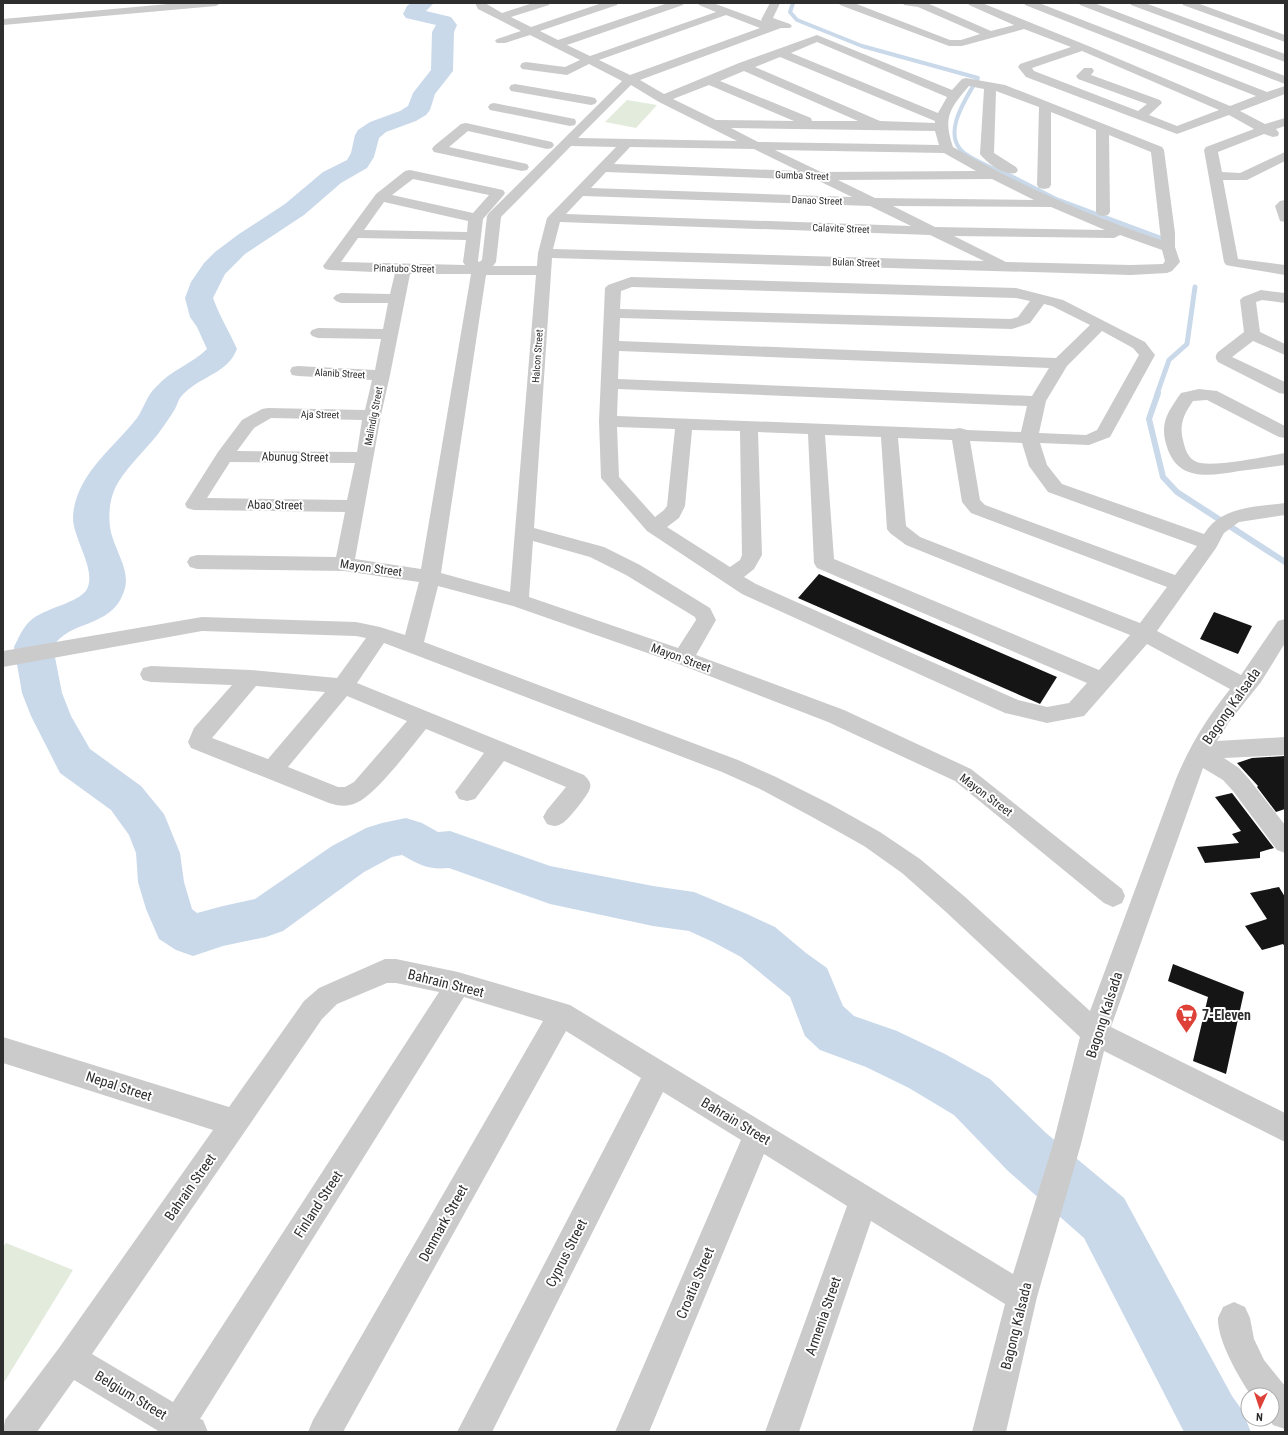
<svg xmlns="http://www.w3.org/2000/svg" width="1288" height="1435" font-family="'Roboto Condensed',sans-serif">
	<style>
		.green { fill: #e2ebdc }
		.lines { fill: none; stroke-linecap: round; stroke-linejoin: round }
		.stream-far2 { stroke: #c9d9ea; stroke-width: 4 }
		.stream-far1 { stroke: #c9d9ea; stroke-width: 5 }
		.stream { stroke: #c9d9ea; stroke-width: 6 }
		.river { fill: #c9d9ea; fill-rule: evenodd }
		.building { fill: #151515 }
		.minor { fill: #cbcbcb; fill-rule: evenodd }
		.labels { text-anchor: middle; stroke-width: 4; stroke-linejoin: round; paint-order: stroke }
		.far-street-label { font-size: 10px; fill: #2e2e2e; stroke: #fff }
		.street-label { font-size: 12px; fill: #2e2e2e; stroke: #fff }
		.near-street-label { font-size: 14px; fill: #2e2e2e; stroke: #fff }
		.near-poi-label { font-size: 14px; font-weight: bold; fill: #2e2e2e; stroke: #fff; text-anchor: start }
	</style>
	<rect width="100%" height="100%" fill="#fff"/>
	<path class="green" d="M627 100 657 105 636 128 605 122Z
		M6 1243 73 1270 3 1384V1247Z"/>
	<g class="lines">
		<path class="stream-far2" d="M793 3 790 12 797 20 862 46 978 78C967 97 938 137 967 155 979 163 994 169 1008 175"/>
		<path class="stream-far1" d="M1006 174 1055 199 1160 238
			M1157 394 1169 360 1187 344 1195 287"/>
		<path class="stream" d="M1158 393 1149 419 1163 477 1177 492 1285 562"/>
		<path class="river" d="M411 3H434L426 11 451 17 457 25 454 32 453 71 435 94 430 110 426 115 416 121 386 132 379 138 374 157 367 168 341 183 304 215 245 254 225 274 213 298C220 317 229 331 237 349 235 353 233 358 229 362 216 376 193 381 180 398 178 401 177 405 175 409 170 417 164 426 158 434 145 450 130 464 119 481 109 496 107 519 112 536 118 556 132 574 123 594 110 628 69 620 53 647L62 693 71 716 90 749 141 786 164 814 180 853 184 882 192 909 197 913 223 906 255 899 332 846 366 828 382 823 406 818 422 823 438 832 450 831 550 866 653 886 694 892 747 914 775 927 806 953 827 968 843 1006 854 1016 897 1031 945 1054 990 1079 1046 1133 1124 1198 1232 1396 1242 1410 1251 1432H1184L1084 1238 1008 1171 954 1115 909 1088 866 1067 820 1050 805 1036 790 997 741 957 713 942 689 931 653 926 550 904 449 868C428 870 420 865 402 855L392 857 364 872 283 931 266 937 223 946 193 956 176 950 159 939 146 909 138 882 136 853 129 835 111 810 60 773 31 716 22 693 14 647C18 639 23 627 30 621 43 608 80 603 87 589 97 569 72 538 73 516 76 474 114 448 137 418 144 408 147 395 156 387 171 370 193 363 207 349L197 327 190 317 185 298 191 282 204 263 215 252 239 234 285 204 323 172 347 160 351 153 355 135 358 130 370 122 400 111 408 106 413 93 431 70 432 32 436 25 406 18 403 14 407 6Z"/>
	</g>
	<path class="building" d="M819 574 911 614 1057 677 1040 704 1038 703 798 598Z
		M1214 612 1252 626 1238 654 1200 639Z
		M1285 756V809L1276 812 1257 787 1258 786 1237 763 1252 758Z
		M1232 793 1274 848 1260 852V858L1205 863 1197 847 1239 843 1232 834 1241 831 1215 797Z
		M1279 887 1285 897V947L1283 944 1262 950 1245 926 1267 919 1250 893Z
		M1173 964 1244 992 1226 1074 1193 1061 1208 997 1168 981Z"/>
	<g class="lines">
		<path class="minor" d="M179 3H221L216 6 3 25V19Z
			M475 3H485L502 13 533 3H550L549 5 511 17 531 27 602 3H618L617 5 540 31 558 40 668 3H684L683 5 567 45 590 56 716 12 699 5 698 3H713L762 21 761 20 770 3H780L773 18 790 24 792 26 790 28H781L640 80 664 94 739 63 817 35 952 90 962 79 966 78 1005 85 1162 147 1164 150 1175 233V247L1180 262 1172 271 1167 273 1131 275 552 258 534 528 604 547 640 565 710 608 716 620 696 655 844 710 971 769 1122 889 1125 896 1122 903 1113 907 1104 903 955 781 828 722 676 663 513 606 438 586 424 642 738 760 776 777 830 804 880 832 920 859 964 896 1090 1011 1176 779C1190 745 1207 718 1230 689L1147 644 1084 716 1047 723 1005 713 742 594 647 531 601 478 599 421 605 288 608 285 631 277 1016 288 1063 300 1145 342 1155 355 1110 437 1089 445 1040 443 1047 465 1062 484 1204 534C1221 506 1256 507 1285 503V515L1239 522 1224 533 1216 548 1157 631 1241 675 1278 621 1285 619V643L1261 682 1229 722 1217 741 1285 737V755L1224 758 1239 768 1249 779 1285 825V853L1277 850 1233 791 1223 780 1203 768 1111 1027 1285 1113V1142L1104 1051 1081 1144 1037 1297 1006 1432H972L1005 1304 871 1221 799 1432H765L847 1206 764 1154 649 1432H615L741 1140 663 1092 492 1432H457L641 1078 566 1031 343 1432H308L313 1420 543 1021 464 997 200 1419 203 1420 208 1432H160L74 1380 37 1432H3L5 1420 59 1348 213 1130 3 1063V1037L229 1107 304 1001 319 988 385 959H396L458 972 570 1005 1013 1274 1053 1144 1080 1037 946 912 902 873 864 846 814 818 760 789 722 772 384 643 357 683 584 775C587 778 592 783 590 788 589 794 567 822 561 824 556 827 552 826 547 824L543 817 547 810 566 787 504 761 475 799 467 801 459 799 455 792 484 753 426 729C411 747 376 795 356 803 347 807 338 806 329 803L191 748 188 742 194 728 232 685 151 682 143 680 140 674 143 668 151 666 251 670 337 678 366 638 356 636 202 631 3 667V651L202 617 356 622 380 627 405 635 419 582 344 571 197 569 190 567 187 562 190 557 197 555 336 557 345 512 194 510 187 508 185 504 218 452 242 420 262 409 268 408 365 410 372 380 298 376 292 375 290 371 292 367 298 366 375 370 381 339 318 338 312 336 310 333 312 330 318 328 383 329 388 303H341L336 301 333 298 336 295 341 293 390 294 395 273 330 270 325 269 323 266 376 194 405 171 410 170 503 190 505 193 503 196 483 219 478 261 479 262 482 260 487 216 489 213 622 81 589 64 567 75 522 69 520 66 522 63 526 62 565 67 580 60 530 35 505 43H497L495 41 497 39 521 31 478 9ZM726 15 760 28 630 75 599 60ZM817 42 947 97 938 113 791 53ZM780 57 935 121V123L880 121 755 67ZM744 71 858 121H812L811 118 720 81ZM631 85 659 102 737 141 578 138ZM709 85 794 121 716 120 673 99ZM969 86 984 89 980 154C987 163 1004 176 1016 173L1018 170 1016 167 994 153 996 91 1039 107 1037 185 1039 188 1044 189 1049 188 1051 185V112L1096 130V212L1098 215 1103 216 1108 215 1110 212 1109 135 1151 152 1161 240C1088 215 1019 185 953 147 943 118 949 109 969 86ZM731 128 935 131 939 145 758 142ZM571 146 616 147 547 218 538 253 537 266H493L496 262 501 217ZM630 147 754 149 799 171 614 164ZM775 150 944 153 976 171 821 172ZM606 172 817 180 852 197 591 188ZM413 179 489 195 473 213 392 195ZM992 179 1034 200 875 198 838 180ZM583 196 870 206 911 226 566 214ZM384 202 468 221 467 232 364 230ZM893 206 1051 207 1105 230 935 227ZM560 222 930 235 984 261 553 249ZM1120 235 1162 250 1165 261 1163 264 1131 265 1006 262 954 236 1114 238ZM358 238 466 240 463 262 465 265 341 262ZM410 274H471L421 569 355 559 381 415 390 375ZM486 275H536L510 592 441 573ZM632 287 1016 298 1030 301 1018 317 1011 319 620 309 621 291ZM1044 304 1052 306 1090 325 1056 358 619 341 620 318 1012 329 1030 323ZM1102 331 1133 348 1139 355 1097 430 1086 435 1039 433 1046 401 1067 366ZM619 351 1049 368 1032 396 618 379ZM618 389 1027 406 1021 432 967 430 960 428 954 429 617 416ZM271 418 362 420 357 452 237 451 254 428ZM617 427 675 429 667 506 664 510 655 517 619 477ZM692 430 740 431 742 555 740 560 730 567 667 527 679 518 685 506ZM758 432 808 434 814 563 817 568 1087 683 1069 703 1047 707 1018 700 756 584 744 577 754 569 762 555ZM825 435 881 437 887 529 890 533 906 545 1130 635 1099 670 834 559ZM898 438 952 440 962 502 971 513 1167 587 1140 623 920 537 906 526ZM970 441 1022 443 1029 466 1048 492 1197 546 1175 575 985 505 980 500ZM230 462 355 463 347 500 207 498ZM533 541 590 557 626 575 695 617 696 620 678 648 529 597ZM256 686 325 692 268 759 212 738ZM347 696 407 721 354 782 345 787H338L288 767ZM387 983H396L439 992 173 1402 92 1354 322 1019 337 1004Z
			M839 3H854L950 40H961L980 34 918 7 904 5 903 3H927L991 31 1014 25 969 5 968 3H982L1086 45 1230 106 1256 96 1025 5 1024 3H1039L1267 92 1285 86V94L1240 111 1265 124 1285 118V126L1276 129 1279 133 1278 136 1273 137 1264 134 1218 152 1222 172 1240 173 1285 152V161L1247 180H1223L1238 259 1285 265V275L1231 266 1226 265 1224 262 1204 150 1206 147 1254 129 1229 115 1177 134 1026 77 1018 67 1020 64 1071 47 1024 29 962 46H949L840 5ZM1082 51 1219 110 1177 126 1149 115 1162 103 1160 100 1091 75 1094 71 1092 68H1084L1076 76 1078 79 1147 104 1138 111 1034 71 1032 68Z
			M1079 3H1094L1285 76V84L1080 5Z
			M1130 3H1145L1285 54V62L1131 5Z
			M1182 3H1197L1285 35V42L1183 5Z
			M515 84 591 97 595 98 597 101 595 104 591 105 511 91 509 88 511 85Z
			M494 103 570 118 575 119 576 122 575 125 570 126 490 110 488 107 490 104Z
			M466 123 552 142 554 145 552 148 547 149 468 131 449 147 527 164 529 167 527 170 522 171 434 152 432 149 434 146 461 124Z
			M1285 200V222L1280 221 1275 206 1280 201Z
			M1261 290 1285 293V303L1262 300 1256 302 1260 332 1285 344V355L1253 341 1232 357 1285 382V394L1279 393 1218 362C1215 358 1215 356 1218 352L1244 332 1240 300 1243 297Z
			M1199 389 1217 391 1285 426V438L1279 437 1207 400 1193 401C1184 414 1179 424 1183 440 1185 449 1188 459 1197 462 1211 468 1268 456 1285 453V465C1270 467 1255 469 1239 471 1210 476 1178 482 1167 447 1159 423 1168 412 1181 393Z
			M1234 1302 1245 1307 1250 1318 1254 1339 1264 1360 1285 1386V1429L1273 1425 1269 1419H1272V1395H1251C1239 1378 1217 1340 1218 1318 1219 1315 1222 1310 1223 1307Z"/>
	</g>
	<defs>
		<symbol id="supermarket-pin" viewBox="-11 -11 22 30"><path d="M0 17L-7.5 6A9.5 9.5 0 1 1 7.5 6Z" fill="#dd4138" stroke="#fff"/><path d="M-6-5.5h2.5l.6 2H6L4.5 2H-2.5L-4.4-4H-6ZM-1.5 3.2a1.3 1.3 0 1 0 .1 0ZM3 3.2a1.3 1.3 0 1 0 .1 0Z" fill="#fff"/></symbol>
	</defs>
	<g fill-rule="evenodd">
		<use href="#supermarket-pin" x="1174" y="1002" width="25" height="34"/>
	</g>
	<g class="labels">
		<g class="far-street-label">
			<text transform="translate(802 175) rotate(2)" y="4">Gumba Street</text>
			<text transform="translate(817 200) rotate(2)" y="4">Danao Street</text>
			<text transform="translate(841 228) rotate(2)" y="4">Calavite Street</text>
			<text transform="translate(856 262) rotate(2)" y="4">Bulan Street</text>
			<text transform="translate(404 268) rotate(1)" y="4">Pinatubo Street</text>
			<text transform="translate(537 356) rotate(-86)" y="4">Halcon Street</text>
			<text transform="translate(340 373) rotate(3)" y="4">Alanib Street</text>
			<text transform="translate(320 414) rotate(1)" y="4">Aja Street</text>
			<text transform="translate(373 416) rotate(-79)" y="4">Malindig Street</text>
		</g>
		<g class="street-label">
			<text transform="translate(295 457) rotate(1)" y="4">Abunug Street</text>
			<text transform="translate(275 505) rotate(1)" y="4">Abao Street</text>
			<text transform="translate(371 568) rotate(8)" y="4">Mayon Street</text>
			<text transform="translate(681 658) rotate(20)" y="4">Mayon Street</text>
			<text transform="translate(986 795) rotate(37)" y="4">Mayon Street</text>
		</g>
		<g class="near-street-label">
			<text transform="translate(1231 706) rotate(-55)" y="5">Bagong Kalsada</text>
			<text transform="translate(446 983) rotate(14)" y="5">Bahrain Street</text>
			<text transform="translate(1104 1015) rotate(-72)" y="5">Bagong Kalsada</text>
			<text transform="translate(119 1086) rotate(18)" y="5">Nepal Street</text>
			<text transform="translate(736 1121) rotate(31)" y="5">Bahrain Street</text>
			<text transform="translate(190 1187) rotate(-55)" y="5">Bahrain Street</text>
			<text transform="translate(318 1204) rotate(-57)" y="5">Finland Street</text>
			<text transform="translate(443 1223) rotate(-61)" y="5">Denmark Street</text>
			<text transform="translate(566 1253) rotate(-63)" y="5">Cyprus Street</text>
			<text transform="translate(695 1283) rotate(-67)" y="5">Croatia Street</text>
			<text transform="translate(823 1316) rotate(-71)" y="5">Armenia Street</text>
			<text transform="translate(1016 1326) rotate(-76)" y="5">Bagong Kalsada</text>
			<text transform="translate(131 1395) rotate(31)" y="5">Belgium Street</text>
		</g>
		<g class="near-poi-label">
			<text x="1202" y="1020">7-Eleven</text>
		</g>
	</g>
	<rect width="1288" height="1435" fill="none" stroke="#2e2e2e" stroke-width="8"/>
	<g transform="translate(1260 1407) rotate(183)"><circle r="19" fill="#ffffff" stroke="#ababab"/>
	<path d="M0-3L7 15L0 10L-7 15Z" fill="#dd4138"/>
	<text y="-6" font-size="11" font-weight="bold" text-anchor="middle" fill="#2e2e2e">N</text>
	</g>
</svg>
